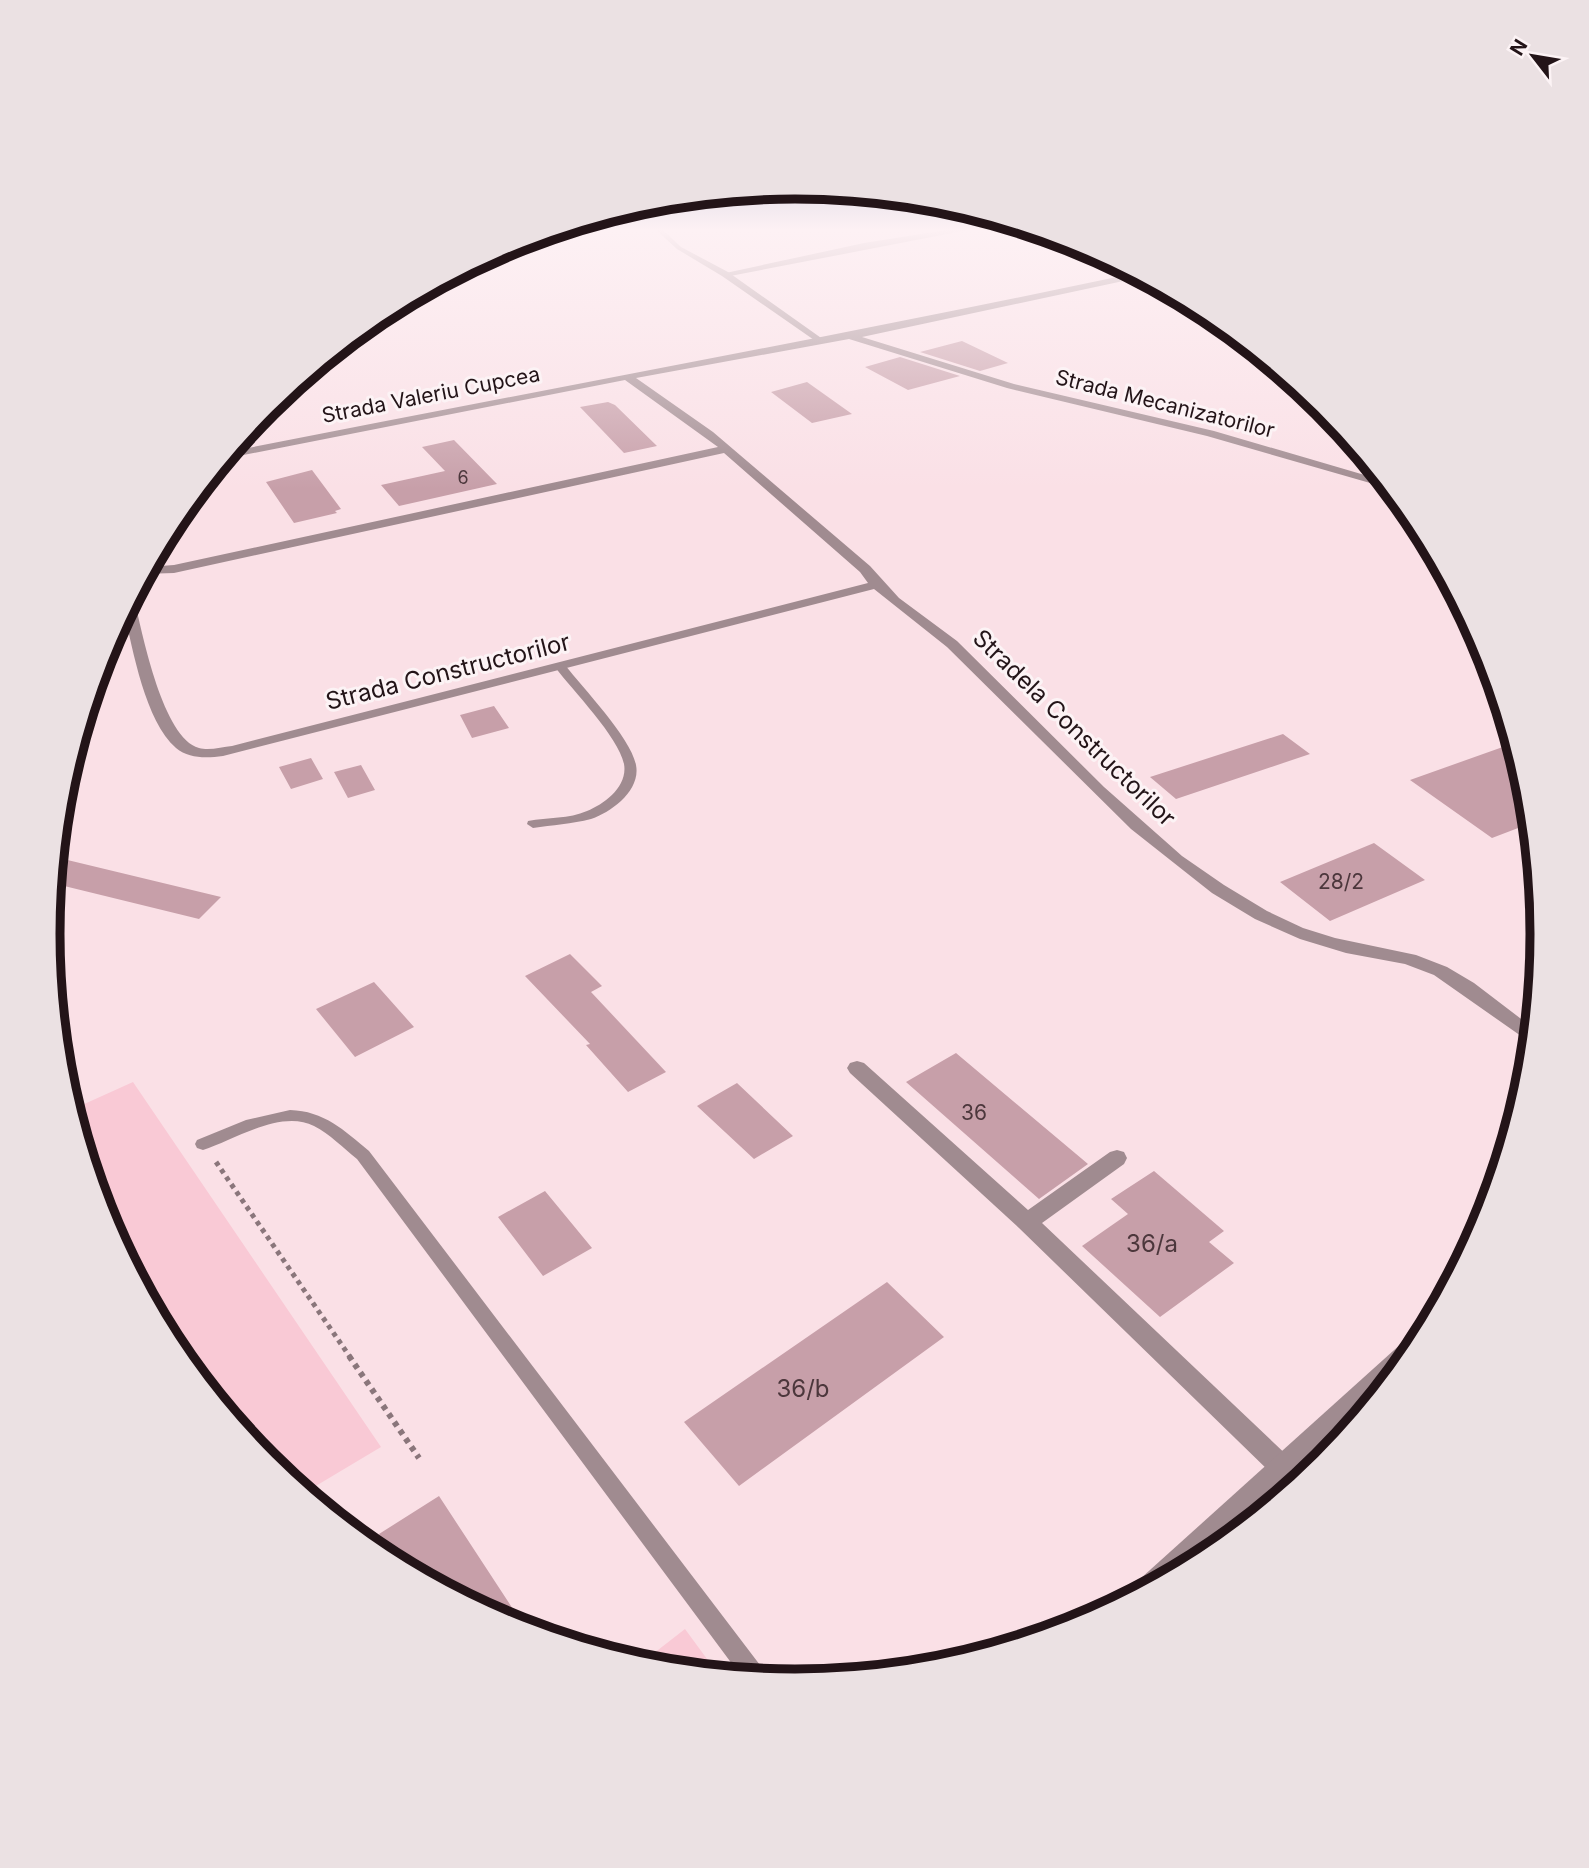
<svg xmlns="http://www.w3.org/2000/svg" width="1589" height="1868" font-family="Inter,sans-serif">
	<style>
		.green { fill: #f9c9d5 }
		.building { fill: #c79fa9 }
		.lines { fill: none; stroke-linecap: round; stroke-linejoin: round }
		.path-far1 { stroke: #8a767b; stroke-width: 5; stroke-dasharray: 4.5 4.5; stroke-linecap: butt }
		.path { stroke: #8a767b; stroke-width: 6; stroke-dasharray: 5 5; stroke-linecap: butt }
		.service { fill: #a08b90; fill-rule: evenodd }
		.pedestrian { fill: #a08b90; fill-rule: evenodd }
		.minor { fill: #a08b90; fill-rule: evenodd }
		.tertiary { fill: #a08b90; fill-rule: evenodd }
		.labels { text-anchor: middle; stroke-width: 6; stroke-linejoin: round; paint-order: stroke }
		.far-number-label { font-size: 18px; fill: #4c373c }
		.far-street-label { font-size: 21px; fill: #231418; stroke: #fcf3f5 }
		.number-label { font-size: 21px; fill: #4c373c }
		.street-label { font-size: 24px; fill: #231418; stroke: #fcf3f5 }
		.near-number-label { font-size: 24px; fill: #4c373c }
		.rim { fill: none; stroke: #231418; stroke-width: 9 }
	</style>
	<rect width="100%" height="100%" fill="#fae0e6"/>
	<path class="green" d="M133 1082 381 1447 304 1493 266 1462 173 1349 104 1220 71 1110Z
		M685 1629 718 1674 640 1664Z"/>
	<path class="building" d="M962 341 1008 363 980 371 920 352Z
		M900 357 960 376 908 390 865 367Z
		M807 382 852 414 812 423 771 392Z
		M608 402 615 405 657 446 624 453 580 407Z
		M454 440 497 484 399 506 381 485 445 471 422 447Z
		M312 470 341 509 335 511 337 513 294 523 266 482Z
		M494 706 509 728 472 738 460 715Z
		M1283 734 1310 754 1176 799 1150 777Z
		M1514 743 1527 789 1531 823 1492 838 1410 780Z
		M311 758 323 779 291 789 279 767Z
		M361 765 375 790 348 798 334 772Z
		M1374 843 1425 880 1330 921 1280 882Z
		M55 857 221 897 199 919 52 883Z
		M570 954 602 986 591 992 666 1072 628 1092 586 1045 590 1044 525 976Z
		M374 982 414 1027 355 1057 316 1009Z
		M956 1053 1088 1164 1039 1199 906 1082Z
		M737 1083 793 1136 754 1159 697 1106Z
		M1154 1171 1224 1231 1209 1242 1234 1263 1160 1317 1082 1246 1128 1214 1111 1199Z
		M545 1191 592 1248 543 1276 498 1217Z
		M887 1282 944 1337 739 1486 684 1422Z
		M439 1496 526 1629 508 1624 398 1565 379 1534Z"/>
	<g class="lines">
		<path class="path-far1" d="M216 1162 350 1357"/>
		<path class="path" d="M349 1356 419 1458"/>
		<path class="service" d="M654 228H661L681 247 728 272 824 340 817 342 722 276 677 249Z
			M561 664 565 665C583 688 631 738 636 765 641 790 612 812 591 819 572 824 552 825 533 828L527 824 528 821C548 817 569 819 587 811 605 804 628 786 624 764 618 736 573 691 555 667Z
			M290 1110C324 1111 344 1130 369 1151L763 1669 765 1678 741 1676 357 1159C343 1148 330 1134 314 1126 281 1109 234 1140 203 1150L197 1148 195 1144 197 1140 246 1120Z"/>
		<path class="pedestrian" d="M857 1061 864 1063 1028 1210 1110 1152 1117 1150 1124 1152 1127 1158 1124 1164 1042 1223 1292 1460 1295 1468 1292 1476 1283 1479 1274 1476 1019 1228 850 1073 847 1068 850 1063Z"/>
		<path class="minor" d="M959 228H978L725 277 721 274 864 243Z
			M1136 273 1142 277 862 337 1014 384 1214 431 1385 481 1391 489 1207 436 1007 388 849 339 636 378 713 432 870 566 899 598 957 641 1104 787 1182 856 1224 885 1267 911 1303 928 1335 938 1416 955 1447 967 1474 983 1533 1028 1531 1043 1434 975 1405 964 1346 953 1300 939 1255 919 1212 893 1131 829 947 647 874 589 223 756C207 758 189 759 176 748 145 721 133 650 124 612L130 600 135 603C143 636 163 738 199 748 209 751 222 747 232 746L868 583 860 572 724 453 174 573 143 574 147 567 174 565 718 447 625 380 223 459 228 452C530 392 834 337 1136 273Z"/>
		<path class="tertiary" d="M1421 1330 1425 1332 1416 1349 1382 1390 1194 1563 1138 1593 1136 1588 1140 1579 1413 1333Z"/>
	</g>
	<linearGradient id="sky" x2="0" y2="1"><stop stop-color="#909fc3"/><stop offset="0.47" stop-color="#fdf1f4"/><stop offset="1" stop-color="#fdf1f4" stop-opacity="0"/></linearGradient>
	<rect width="1589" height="489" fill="url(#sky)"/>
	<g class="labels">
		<g class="far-number-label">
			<text x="463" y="484">6</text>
		</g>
		<g class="far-street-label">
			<text transform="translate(431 395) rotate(-11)" y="7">Strada Valeriu Cupcea</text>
			<text transform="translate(1165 404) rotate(14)" y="7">Strada Mecanizatorilor</text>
		</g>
		<g class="number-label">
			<text x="1341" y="889">28/2</text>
			<text x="974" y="1120">36</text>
		</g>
		<g class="street-label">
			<text transform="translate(448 672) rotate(-14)" y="8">Strada Constructorilor</text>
			<text transform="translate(1074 728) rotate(44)" y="8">Stradela Constructorilor</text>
		</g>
		<g class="near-number-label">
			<text x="1152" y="1252">36/a</text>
			<text x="803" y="1397">36/b</text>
		</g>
	</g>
	<path d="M0 0H1589V1868H0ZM60 934a735 735 0 1 1 1470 0a735 735 0 1 1-1470 0Z" fill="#ebe1e3" fill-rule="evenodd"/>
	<path class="rim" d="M60 934a735 735 0 1 1 1470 0a735 735 0 1 1-1470 0Z"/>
	<g transform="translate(1533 56) rotate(301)" stroke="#fcf3f5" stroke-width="5" paint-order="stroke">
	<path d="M0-5L12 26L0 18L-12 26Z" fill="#231418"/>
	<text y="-10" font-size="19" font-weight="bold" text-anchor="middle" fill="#231418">N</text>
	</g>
</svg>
